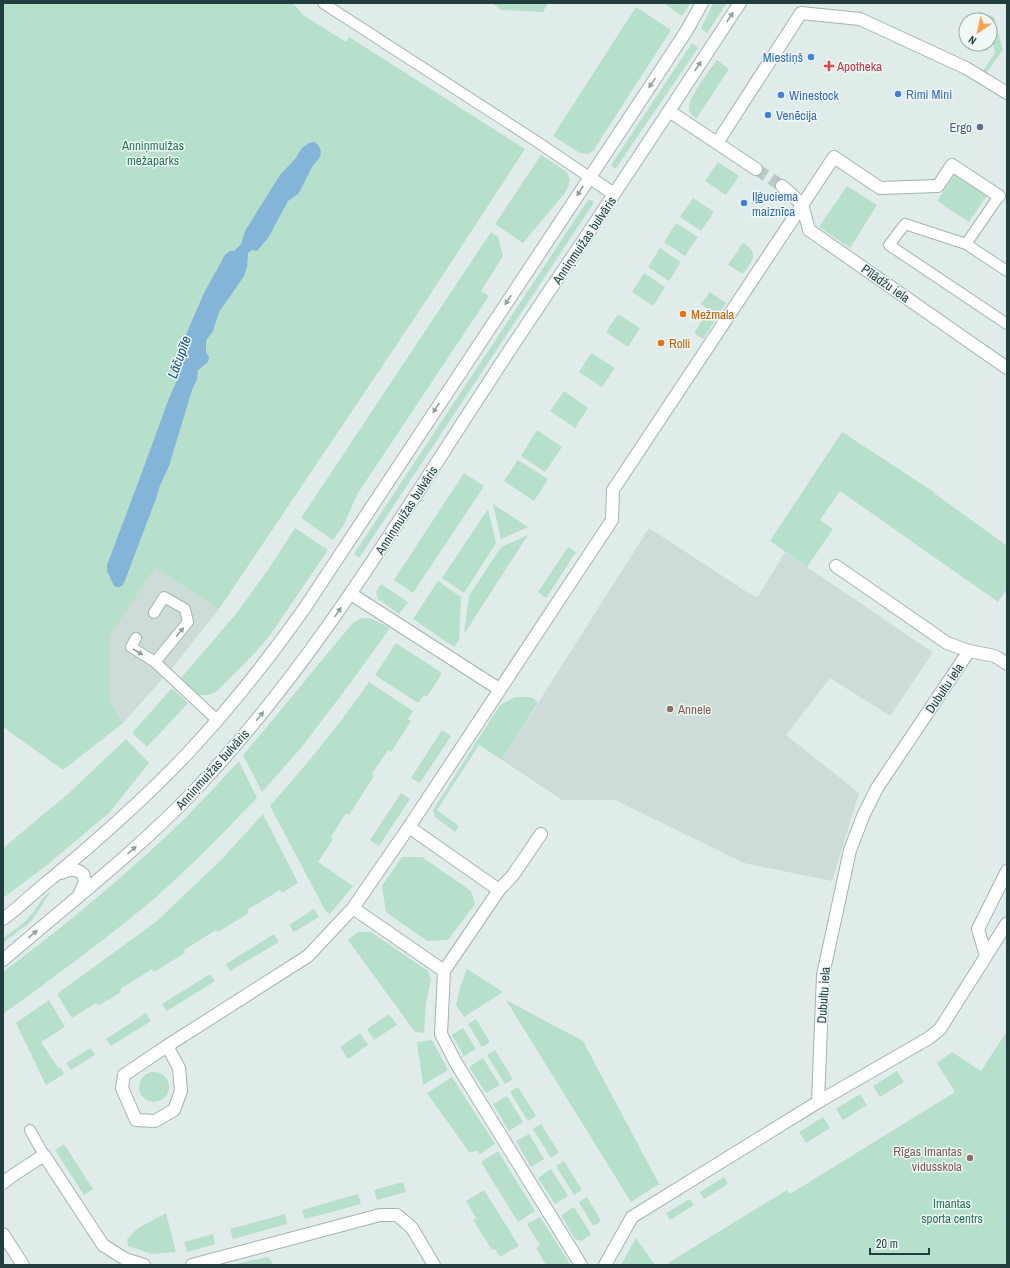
<svg xmlns="http://www.w3.org/2000/svg" width="1010" height="1268" font-family="'Archivo Narrow',sans-serif">
	<style>
		.built { fill: #cddcd9 }
		.green { fill: #b6e0cb }
		.water { fill: #82b5d7 }
		.lines { fill: none; stroke-linecap: round; stroke-linejoin: round }
		.minor-tunnel { stroke: #b9c9c7; stroke-width: 12; stroke-dasharray: 12 6; stroke-linecap: butt }
		.service-casing { stroke: #a2b4b2; stroke-width: 12 }
		.minor-casing { stroke: #a2b4b2; stroke-width: 14 }
		.tertiary-casing { stroke: #a2b4b2; stroke-width: 14 }
		.service { stroke: #fff; stroke-width: 10 }
		.minor { stroke: #fff; stroke-width: 12 }
		.tertiary { stroke: #fff; stroke-width: 12 }
		.oneway { fill: #8f9e9e }
		.shop-dot { fill: #3f7fe0; stroke: #f0f8f6; stroke-width: 1.5 }
		.health-dot { fill: #e0444e; stroke: #f0f8f6; stroke-width: 1.5 }
		.service-dot { fill: #5c6f8a; stroke: #f0f8f6; stroke-width: 1.5 }
		.food-dot { fill: #e8710a; stroke: #f0f8f6; stroke-width: 1.5 }
		.education-dot { fill: #8d6e63; stroke: #f0f8f6; stroke-width: 1.5 }
		.labels { text-anchor: middle; stroke-width: 3; stroke-linejoin: round; paint-order: stroke }
		.shop-label { font-size: 13px; fill: #366cbe; stroke: #f0f8f6; text-anchor: start }
		.health-label { font-size: 13px; fill: #be3a42; stroke: #f0f8f6; text-anchor: start }
		.service-label { font-size: 13px; fill: #4e5e75; stroke: #f0f8f6; text-anchor: end }
		.park-label { font-size: 13px; fill: #257859; stroke: #f0f8f6 }
		.street-label { font-size: 13px; fill: #1f3e3d; stroke: #f0f8f6 }
		.food-label { font-size: 13px; fill: #c56008; stroke: #f0f8f6; text-anchor: start }
		.education-label { font-size: 13px; fill: #785e54; stroke: #f0f8f6; text-anchor: start }
		.water-label { font-size: 14px; font-style: italic; fill: #13547f; stroke: #f0f8f6 }
	</style>
	<rect width="100%" height="100%" fill="#dfece9"/>
	<path class="built" d="M649 528 750 594 758 597 785 552 932 652 931 655 890 716 830 678 786 735 859 793 832 881 744 863 615 800H562L502 760Z
		M155 568 219 609 173 667 123 723 110 702V636Z"/>
	<path class="green" d="M3 3H293L303 15 346 42 349 37 525 149 422 307 219 609 155 568 110 636V702L123 723 63 770 3 727Z
		M492 3H548L543 12 501 10Z
		M663 3H690L682 16Z
		M713 3H727L707 33 701 29Z
		M636 7 671 30 593 151 587 154 580 153 553 136Z
		M978 11 994 17 1003 50 986 73 983 71 995 53 990 29V20H987Z
		M692 43 698 48 616 168H614L611 165Z
		M717 60 729 69 696 119C692 115 689 113 689 108 688 98 710 70 717 60Z
		M541 155 567 172 570 180 568 187 564 194 523 243 495 224Z
		M718 162 739 176 726 195 705 181Z
		M956 173 988 194 969 222 937 201Z
		M847 186 877 205 850 248 819 227Z
		M693 198 714 212 701 231 680 217Z
		M588 200H591L593 201V204L359 558 354 554Z
		M676 223 698 237 685 256 664 242Z
		M491 232 498 237 503 256 481 291 489 296 358 493 343 526 333 540 301 518Z
		M743 243C760 253 752 261 743 274L728 265Z
		M660 248 681 262 669 281 648 267Z
		M644 273 665 287 653 306 632 292Z
		M710 292 726 303 703 339 694 333 709 310 701 304Z
		M618 314 640 328 628 347 606 332Z
		M591 353 615 368 602 387 579 372Z
		M564 391 588 408 575 428 550 411Z
		M537 430 562 447 545 472 521 456Z
		M842 432 934 492V493L1007 546V589L998 602 840 491 820 520 833 529 807 567 770 541Z
		M518 460 548 479 534 501 504 481Z
		M464 473 484 486 413 593 394 580Z
		M493 504 528 527 501 539Z
		M488 509 496 543 464 593 442 578Z
		M295 528 328 550 268 638 249 659 216 692C198 701 192 690 180 679L236 614 270 567Z
		M528 535 464 634 469 596 501 547Z
		M568 547 576 552 546 598 538 592Z
		M438 581 461 597 459 640 454 647 413 619Z
		M381 584 408 602 399 614 378 599 376 592Z
		M365 618 372 619 390 628 349 685 301 748 262 792 243 755C281 711 316 666 353 623L359 619Z
		M396 643 442 673 427 697 424 695 418 703 375 675Z
		M369 682 413 711 408 719 411 721 391 752 388 750 372 774 374 776 349 815 346 813 331 837 333 839 318 862 353 886 330 914 325 910 270 806C305 766 339 726 369 682Z
		M172 688 188 703 147 747 132 733Z
		M515 697H531L538 702 502 760 479 745 437 810 459 826 455 832 435 817 433 810 500 705Z
		M442 730 451 736 420 783 411 778Z
		M126 739 149 763 110 812 47 865 3 898V848L68 794Z
		M239 761 257 798C220 836 184 874 143 908 98 945 51 979 3 1014V972C58 931 110 888 160 842 188 817 213 789 239 761Z
		M401 793 410 799 379 846 370 840Z
		M263 814 298 883 282 893 280 890 247 910 249 913 218 932 216 930 184 950 185 953 154 972 152 969 120 989 121 992 98 1006 96 1003 72 1018 57 994 157 921 221 860Z
		M402 857H422L471 891 475 904 448 940 427 941 386 912 382 886Z
		M51 891 35 916 29 923 3 943V938C12 931 23 925 30 916 38 907 41 898 51 891Z
		M314 909 319 917 294 932 289 925Z
		M358 932H371L428 971 431 980 426 1003 424 1033 415 1032 348 940Z
		M274 934 279 942 230 971 226 964Z
		M467 969 503 992 464 1017 456 1005 461 984Z
		M210 974 215 981 167 1011 162 1004Z
		M49 1000 65 1027 41 1042 58 1068 60 1067 64 1074 46 1085 16 1023Z
		M506 1000 583 1041 659 1184 631 1202Z
		M146 1013 151 1021 111 1046 106 1039Z
		M389 1014 397 1025 374 1040 367 1029Z
		M476 1019 490 1042 482 1047 468 1024Z
		M463 1028 476 1049 464 1056 452 1035Z
		M1007 1031V1265H669L668 1263 787 1190 790 1194 955 1092 937 1063 952 1052 981 1071Z
		M360 1033 368 1045 348 1059 340 1047Z
		M432 1040 448 1070 423 1085 417 1042Z
		M91 1048 95 1055 71 1070 66 1063Z
		M495 1050 513 1079 505 1084 487 1055Z
		M483 1058 500 1085 486 1093 469 1067Z
		M897 1071 904 1082 880 1097 873 1086Z
		M139 1087a15 15 0 1 1 30 0a15 15 0 1 1-30 0Z
		M452 1077 495 1144 480 1154 477 1151 469 1152 427 1093Z
		M518 1087 536 1116 528 1121 510 1092Z
		M860 1094 867 1105 843 1120 836 1109Z
		M507 1096 523 1122 509 1131 493 1104Z
		M823 1117 830 1128 806 1143 799 1132Z
		M541 1124 559 1153 551 1158 533 1129Z
		M529 1134 544 1159 531 1167 516 1141Z
		M64 1144 93 1189 84 1195 55 1150Z
		M498 1151 535 1211 518 1222 481 1162Z
		M564 1161 582 1190 574 1195 556 1166Z
		M551 1169 568 1196 555 1204 538 1178Z
		M724 1177 728 1184 704 1199 700 1192Z
		M403 1182 406 1192 377 1200 374 1190Z
		M484 1190 519 1246 500 1257 495 1249 492 1250 473 1220 476 1218 466 1201Z
		M358 1194 361 1204 305 1219 302 1210Z
		M587 1197 601 1221 593 1226 579 1202Z
		M690 1199 694 1205 670 1220 666 1213Z
		M574 1207 591 1234 581 1241 575 1239 561 1215Z
		M166 1213 176 1252 152 1254 128 1246 127 1239 137 1229Z
		M285 1214 287 1224 233 1239 230 1229Z
		M540 1217 567 1259 570 1265H546L536 1248 540 1245 527 1224Z
		M213 1234 215 1244 187 1252 184 1242Z
		M636 1238 655 1265H621Z
		M268 1257 274 1265H231Z"/>
	<path class="water" d="M314 142C320 145 322 151 320 157L312 167 301 189 298 194 288 201 268 238 257 251 252 250 248 253 247 267 244 276 219 312 213 331 207 339 206 343V352L209 357 208 362 198 370 197 379 192 390 169 466C165 476 159 485 157 496L124 583C122 587 118 588 114 586L107 571V565L138 483 168 401 179 375 180 368 178 356 182 344 204 293 225 255 230 251H234L241 244 245 231 280 175 295 159 302 148 309 143Z"/>
	<g class="lines">
		<path class="minor-tunnel" d="M756 169 782 186"/>
		<defs>
			<path id="service" d="M323 3 539 143 589 177
				M966 244 999 196
				M1007 271 966 244 905 224 889 245 1007 324
				M154 613 164 597 185 609 188 622 155 662
				M136 638 131 647 155 662 217 720
				M30 1130 44 1155"/>
			<path id="minor" d="M669 111 756 169
				M717 143 801 13 860 19 966 68 1007 93
				M782 186 802 204 809 230 1007 368
				M836 566 947 643 969 651 995 656 1007 664
				M351 594 499 689
				M409 827 499 890
				M541 834 513 875 499 890 444 971 441 1034 456 1063 581 1265
				M353 908 444 971
				M986 956 978 929 1007 871
				M167 1046 179 1068 181 1091 174 1110 155 1121 136 1120 122 1088 124 1075 167 1046 308 956 353 908 409 827 612 520 613 490 834 157 880 188 938 186 952 165 999 196
				M818 1102 823 975 850 850 864 814 877 788 969 651
				M3 1183 12 1176 44 1155 103 1245 125 1259 144 1265
				M192 1265 380 1215H397L412 1228 434 1265
				M605 1265 632 1217 818 1102 929 1038 940 1029 1007 923"/>
			<path id="tertiary" d="M589 177 614 194
				M61 873C69 869 76 868 83 874L85 882 79 895
				M3 919C20 907 35 891 52 878 99 839 144 799 186 755 229 709 268 660 304 609L651 85 687 30 702 3
				M3 960C68 904 136 852 195 790 310 669 396 524 487 385 528 321 571 260 612 197 655 133 697 68 740 3
				M3 1234 23 1265"/>
		</defs>
		<use href="#service" class="service-casing"/>
		<use href="#minor" class="minor-casing"/>
		<use href="#tertiary" class="tertiary-casing"/>
		<use href="#service" class="service"/>
		<use href="#minor" class="minor"/>
		<use href="#tertiary" class="tertiary"/>
	</g>
	<defs><path id="oneway-solid" d="M-6-.8H1V-3.2L6.5 0L1 3.2V.8H-6Z"/></defs>
	<g class="oneway">
		<use href="#oneway-solid" transform="translate(730 17) rotate(-57)"/>
		<use href="#oneway-solid" transform="translate(698 66) rotate(-57)"/>
		<use href="#oneway-solid" transform="translate(652 83) rotate(124)"/>
		<use href="#oneway-solid" transform="translate(580 191) rotate(123)"/>
		<use href="#oneway-solid" transform="translate(508 300) rotate(123)"/>
		<use href="#oneway-solid" transform="translate(436 408) rotate(123)"/>
		<use href="#oneway-solid" transform="translate(338 612) rotate(-55)"/>
		<use href="#oneway-solid" transform="translate(180 632) rotate(-50)"/>
		<use href="#oneway-solid" transform="translate(138 652) rotate(31)"/>
		<use href="#oneway-solid" transform="translate(260 716) rotate(-51)"/>
		<use href="#oneway-solid" transform="translate(132 850) rotate(-42)"/>
		<use href="#oneway-solid" transform="translate(33 934) rotate(-40)"/>
	</g>
	<g class="shop-dot">
		<circle cx="811" cy="57" r="4"/>
		<circle cx="898" cy="94" r="4"/>
		<circle cx="781" cy="95" r="4"/>
		<circle cx="768" cy="115" r="4"/>
		<circle cx="744" cy="203" r="4"/>
	</g>
	<path class="health-dot" d="M827 60h4v4h4v4h-4v4h-4v-4h-4v-4h4z"/>
	<circle class="service-dot" cx="980" cy="127" r="4"/>
	<g class="food-dot">
		<circle cx="683" cy="314" r="4"/>
		<circle cx="661" cy="343" r="4"/>
	</g>
	<g class="education-dot">
		<circle cx="670" cy="709" r="4"/>
		<circle cx="970" cy="1158" r="4"/>
	</g>
	<g class="labels">
		<g class="shop-label">
			<text x="803" y="62" text-anchor="end">Miestiņš</text>
			<text x="906" y="99">Rimi Mini</text>
			<text x="789" y="100">Winestock</text>
			<text x="776" y="120">Venēcija</text>
			<text x="752" y="201">Iļģuciema<tspan x="752" dy="15">maiznīca</tspan></text>
		</g>
		<g class="health-label">
			<text x="837" y="71">Apotheka</text>
		</g>
		<g class="service-label">
			<text x="972" y="132">Ergo</text>
		</g>
		<g class="park-label">
			<text x="153" y="150">Anniņmuižas<tspan x="153" dy="15">mežaparks</tspan></text>
			<text x="952" y="1208">Imantas<tspan x="952" dy="15">sporta centrs</tspan></text>
		</g>
		<g class="street-label">
			<text transform="translate(584 240) rotate(-56)" y="5">Anniņmuižas bulvāris</text>
			<text transform="translate(886 283) rotate(35)" y="5">Pīlādžu iela</text>
			<text transform="translate(406 510) rotate(-57)" y="5">Anniņmuižas bulvāris</text>
			<text transform="translate(944 688) rotate(-56)" y="5">Dubultu iela</text>
			<text transform="translate(212 769) rotate(-48)" y="5">Anniņmuižas bulvāris</text>
			<text transform="translate(823 995) rotate(-86)" y="5">Dubultu iela</text>
		</g>
		<g class="food-label">
			<text x="691" y="319">Mežmala</text>
			<text x="669" y="348">Rolli</text>
		</g>
		<g class="education-label">
			<text x="678" y="714">Annele</text>
			<text x="962" y="1156" text-anchor="end">Rīgas Imantas<tspan x="962" dy="15">vidusskola</tspan></text>
		</g>
		<g class="water-label">
			<text transform="translate(179 357) rotate(-70)" y="5">Lāčupīte</text>
		</g>
	</g>
	<rect width="1010" height="1268" fill="none" stroke="#1f3e3d" stroke-width="8"/>
	<g transform="translate(978 32) rotate(214)"><circle r="19" fill="#f0f8f6" stroke="#9caeac"/>
	<path d="M0-3L7 15L0 10L-7 15Z" fill="#ffa24b"/>
	<text y="-6" font-size="11" font-weight="bold" text-anchor="middle" fill="#1f3e3d">N</text>
	</g>
	<path d="M870 1248v6h59v-6" fill="none" stroke="#1f3e3d" stroke-width="2"/>
	<text x="876" y="1248" font-size="12" fill="#1f3e3d" stroke="#f0f8f6" stroke-width="3" paint-order="stroke">20 m</text>
</svg>
